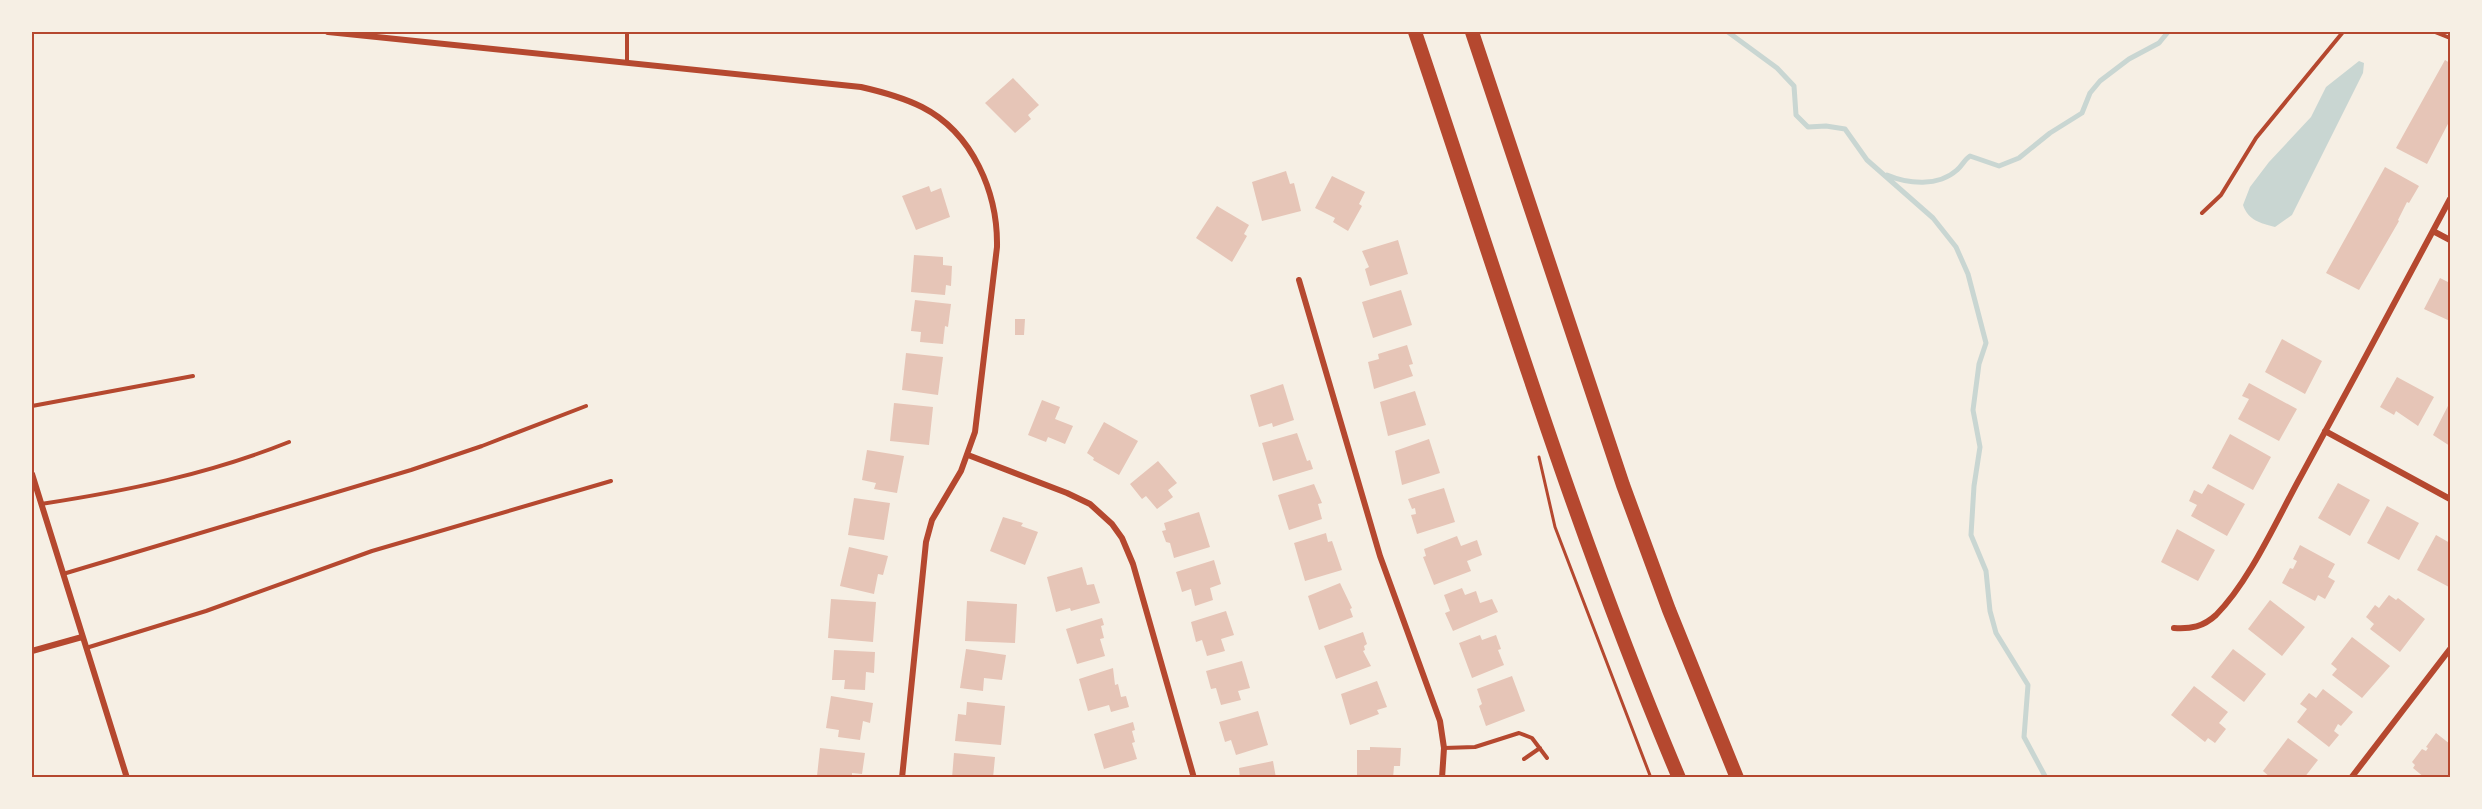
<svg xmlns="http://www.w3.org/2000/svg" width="2482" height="809" font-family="'Varela Round',sans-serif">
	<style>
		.water { fill: #c9d6d2 }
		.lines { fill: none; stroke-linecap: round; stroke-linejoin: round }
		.stream { stroke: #c9d6d2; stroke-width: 5 }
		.building { fill: #e6c5b7 }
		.path { stroke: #b5482f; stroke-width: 3 }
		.service { stroke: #b5482f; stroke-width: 4 }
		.minor { stroke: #b5482f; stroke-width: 6 }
		.trunk { stroke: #b5482f; stroke-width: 14 }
		.neatline { fill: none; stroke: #b5482f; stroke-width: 2 }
	</style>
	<rect width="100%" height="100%" fill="#f6efe4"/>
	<path class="water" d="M2359 61 2364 63 2363 73 2292 215 2275 227C2260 223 2248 220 2243 205L2250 187 2269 162 2311 117 2326 87Z"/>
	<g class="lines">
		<path class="stream" d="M1728 32 1777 68 1794 86 1796 115 1808 127 1826 126 1845 129 1867 160 1933 218 1956 247 1968 274 1986 343 1979 364 1973 410 1980 447 1974 486 1971 535 1986 571 1990 611 1996 633 2028 685 2024 737 2046 778
			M1887 175C1908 184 1938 187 1957 170 1962 166 1964 160 1970 156L1999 166 2019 158 2050 133 2082 113 2090 93 2100 81 2129 59 2159 43 2168 32"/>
	</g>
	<path class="building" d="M2445 60 2450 63V120L2427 164 2396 148Z
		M1013 78 1039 105 1028 115 1031 119 1015 133 985 103Z
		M2385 167 2419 186 2409 203 2407 202 2398 220 2399 221 2359 290 2326 273Z
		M1286 171 1290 184 1294 183 1301 211 1262 221 1252 182Z
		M1332 176 1365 192 1359 204 1362 206 1348 231 1333 222 1335 218 1315 208Z
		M929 186 931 192 941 188 950 217 916 230 902 196Z
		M1217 206 1249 225 1244 234 1247 236 1232 262 1196 238Z
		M1398 240 1408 274 1370 286 1365 269 1369 267 1362 251Z
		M914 255 943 257V265L952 266 951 286 946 285 945 295 911 292Z
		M2440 278 2450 283V321L2424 309Z
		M1401 290 1412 325 1373 338 1362 302Z
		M915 300 951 304 948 327 945 326 943 344 920 342 921 332 911 331Z
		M1015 319H1025L1024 335H1015Z
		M2282 339 2322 361 2305 394 2265 372Z
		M1407 345 1413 364 1409 365 1413 376 1374 389 1368 362 1379 359 1378 354Z
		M906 353 943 357 938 395 902 390Z
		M2397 377 2434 397 2418 426 2396 411 2394 415 2380 407Z
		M2249 383 2297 409 2279 441 2238 419 2249 399 2242 396Z
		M1283 384 1294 420 1273 427 1272 423 1259 427 1250 395Z
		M1415 391 1426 425 1388 436 1380 402Z
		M1042 400 1060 407 1055 419 1073 426 1065 444 1048 437 1046 442 1028 435Z
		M2450 402V446L2433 435Z
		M894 403 933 407 929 445 890 441Z
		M1104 422 1138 441 1119 475 1093 460 1094 458 1087 453Z
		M1297 433 1307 461 1310 460 1313 469 1273 481 1262 443Z
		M2230 434 2271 457 2253 490 2212 468Z
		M1429 439 1440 473 1402 485 1395 451Z
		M867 450 904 456 897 493 874 489 876 483 862 480Z
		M1158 461 1177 483 1168 490 1173 497 1157 509 1146 496 1142 499 1130 484Z
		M2338 483 2370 500 2350 536 2318 518Z
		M1314 484 1322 503 1318 504 1322 519 1289 530 1278 495Z
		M2208 484 2245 504 2227 536 2191 516 2197 505 2189 501 2194 490 2202 494Z
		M1444 488 1455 522 1417 534 1411 515 1416 514 1415 508 1412 509 1408 499Z
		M854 498 890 503 884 540 848 535Z
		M2387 506 2419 523 2399 560 2367 543Z
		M1199 512 1210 547 1174 558 1170 543 1166 542 1162 531 1166 530 1164 523Z
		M1003 517 1023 523 1021 526 1038 532 1025 565 990 551Z
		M2177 529 2215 550 2198 581 2161 562Z
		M1326 533 1328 542 1332 541 1342 570 1305 581 1294 543Z
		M2436 535 2450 543 2449 587 2417 570Z
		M1457 536 1461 546 1477 540 1482 555 1467 561 1471 571 1434 585 1423 557 1426 556 1424 549Z
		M2300 545 2335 564 2328 577 2335 581 2325 599 2318 595 2315 601 2282 583 2290 568 2293 569 2297 561 2293 559Z
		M849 547 888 556 883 575 878 574 874 594 840 586Z
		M1214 560 1221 584 1210 588 1213 600 1195 606 1191 589 1182 592 1176 572Z
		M1082 567 1087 585 1094 584 1100 603 1071 611 1070 608 1056 612 1047 577Z
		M1340 583 1352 608 1350 609 1353 617 1319 630 1308 596Z
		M1462 588 1465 595 1476 591 1480 603 1492 599 1498 612 1453 631 1445 613 1450 611 1444 595Z
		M2389 595 2396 600 2398 598 2425 619 2400 652 2370 629 2374 624 2366 617 2375 605 2379 608Z
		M831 599 876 602 873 642 828 638Z
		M2270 600 2305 627 2282 656 2248 629Z
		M967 601 1017 604 1015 643 965 641Z
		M1226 611 1234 635 1221 639 1225 651 1207 656 1202 640 1196 642 1191 622Z
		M1102 618 1104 625 1101 626 1104 638 1100 639 1105 656 1077 664 1066 629Z
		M1363 632 1367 644 1364 646 1365 650 1363 651 1371 666 1336 679 1324 646Z
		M1480 635 1482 640 1496 635 1501 649 1498 650 1504 665 1472 678 1459 643Z
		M2352 637 2390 666 2362 698 2332 675 2337 669 2331 664Z
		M966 649 1006 655 1002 680 984 678 983 691 960 688Z
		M2233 649 2266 674 2244 702 2211 677Z
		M834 650 875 652 874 673 866 672 865 690 844 689 845 680H832Z
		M1242 661 1250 688 1238 691 1241 700 1221 705 1216 688 1211 689 1206 671Z
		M1113 668 1115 685 1118 684 1121 697 1126 696 1129 707 1111 712 1109 705 1088 711 1079 679Z
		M1512 676 1525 711 1486 726 1479 706 1482 704 1477 689Z
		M1377 681 1387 707 1377 710 1379 714 1350 725 1341 694Z
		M2194 686 2228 712 2219 723 2226 729 2215 743 2208 738 2205 742 2171 715Z
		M2323 689 2353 712 2341 726 2338 724 2334 731 2339 735 2329 747 2297 722 2307 709 2300 704 2309 693 2316 698Z
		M831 696 873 703 870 723 863 721 860 740 838 737 839 730 826 728Z
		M967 702 1005 706 1001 745 955 741 958 714 966 715Z
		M1258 711 1268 745 1236 755 1231 740 1225 742 1219 722Z
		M1133 722 1135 730 1132 731 1135 742 1132 743 1137 759 1104 769 1094 734Z
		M2436 733 2450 744V777L2425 778 2413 768 2415 765 2412 762 2422 749 2426 751 2428 748 2426 747Z
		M2288 738 2318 760 2304 778H2271L2263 771Z
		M1370 747 1401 748 1400 766H1394L1393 778H1357V750H1370Z
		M820 748 865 753 862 774 852 773V778L817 776Z
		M954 753 995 757 993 778H952Z
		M1273 761 1276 778H1240L1239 768Z"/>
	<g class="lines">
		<path class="path" d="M1539 457 1555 527 1651 778"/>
		<path class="service" d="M627 32V63
			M2435 32 2450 38
			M2202 213 2221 195 2256 138 2343 32
			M32 406 193 376
			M41 504C126 491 209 474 289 442
			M63 574 411 470 482 446 586 406
			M86 648 206 611 372 551 611 481
			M1444 748 1475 747 1519 733 1532 738 1547 758
			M1524 759 1540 748"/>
		<path class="minor" d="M328 32 861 87C883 92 902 97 922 107 973 133 998 193 997 247L975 432 961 471 932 520 926 542 902 778
			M2433 231 2450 240
			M1299 280 1380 556 1440 721 1444 748 1442 778
			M2325 431 2450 499
			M968 455 1067 493 1090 504 1112 524 1122 538 1133 564 1194 778
			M32 474 127 778
			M2174 628C2191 629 2203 627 2216 615 2250 581 2277 519 2301 476 2351 384 2401 291 2450 199
			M32 651 82 637
			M2351 778 2450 649"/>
		<path class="trunk" d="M1415 32C1499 281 1576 535 1679 778
			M1472 32 1623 485 1669 610 1737 778"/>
	</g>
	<rect width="2482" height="809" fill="none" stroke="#f6efe4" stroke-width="66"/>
	<rect x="33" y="33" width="2416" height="743" class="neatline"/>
</svg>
